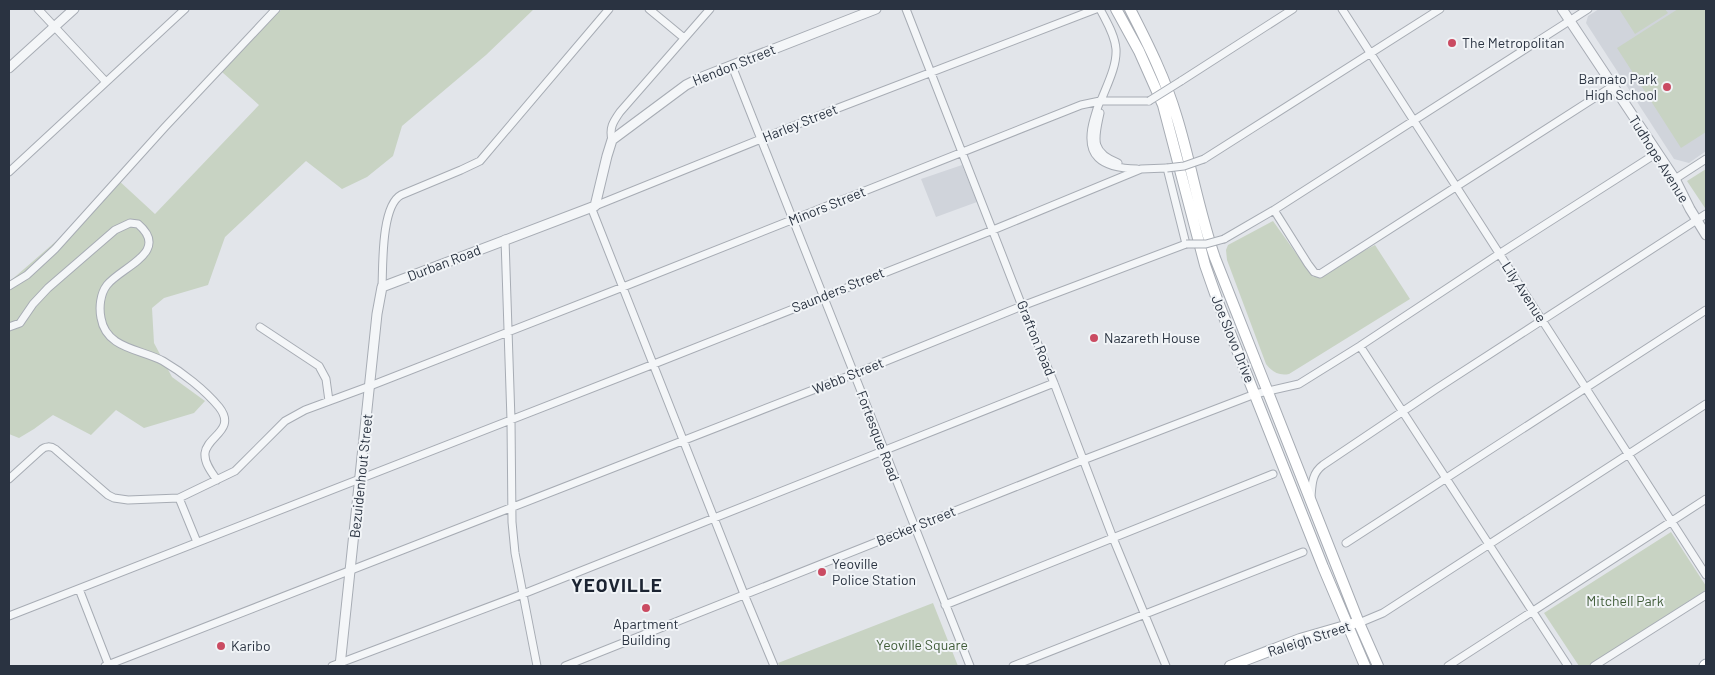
<svg xmlns="http://www.w3.org/2000/svg" width="1715" height="675" font-family="Barlow,sans-serif">
	<style>
		.built { fill: #d0d4db }
		.green { fill: #c8d3c3 }
		.lines { fill: none; stroke-linecap: round; stroke-linejoin: round }
		.minor-casing { stroke: #a7acb4; stroke-width: 9 }
		.tertiary-casing { stroke: #a7acb4; stroke-width: 11 }
		.secondary-casing { stroke: #a7acb4; stroke-width: 12 }
		.primary-casing { stroke: #a1aab5; stroke-width: 13 }
		.minor { stroke: #f4f6f8; stroke-width: 7 }
		.tertiary { stroke: #f4f6f8; stroke-width: 9 }
		.secondary { stroke: #fff; stroke-width: 10 }
		.primary { stroke: #fff; stroke-width: 11 }
		.minor-bridge-casing { stroke: #a7acb4; stroke-width: 9; stroke-linecap: butt }
		.minor-bridge { stroke: #f4f6f8; stroke-width: 7 }
		.poi-dot { fill: #ca4b62; stroke: #f1f4f7; stroke-width: 2 }
		.labels { text-anchor: middle; stroke-width: 4; stroke-linejoin: round; paint-order: stroke }
		.poi-label { font-size: 14px; fill: #2a3341; stroke: #f1f4f7; text-anchor: start }
		.street-label { font-size: 14px; fill: #2a3341; stroke: #f1f4f7 }
		.park-label { font-size: 14px; fill: #405c38; stroke: #f1f4f7 }
		.district-label { font-size: 19px; font-weight: bold; letter-spacing: 1px; fill: #1c2432; stroke: #f1f4f7 }
	</style>
	<rect width="100%" height="100%" fill="#e2e5ea"/>
	<path class="built" d="M1599 9H1706V151L1689 163 1674 159 1586 23 1588 16Z
		M962 165 977 202 936 217 921 179Z"/>
	<path class="green" d="M282 9H534L486 55 402 126 393 156 367 177 342 189 306 161 225 237 208 285 164 298 152 308 154 343 172 377 205 401 194 413 144 428 116 410 91 435 53 415 34 429 19 438 9 434V282L91 211 117 179 155 214 259 105 222 72 255 35Z
		M1619 9H1665L1668 13 1635 34Z
		M1678 9H1706V132L1681 148 1617 48Z
		M1706 169V208H1705L1687 181Z
		M1273 221 1313 277 1375 245 1410 299 1289 374C1279 376 1272 372 1266 364L1227 260 1226 250 1228 245Z
		M1671 532 1706 586V590L1588 666H1579L1544 613Z
		M933 603 958 666H780L778 663Z"/>
	<g class="lines">
		<defs>
			<path id="minor" d="M38 9 106 82
				M649 9 684 38
				M906 9 1022 306 1054 383 1113 538 1166 666
				M1100 9C1106 21 1115 35 1116 49 1117 65 1108 83 1102 98 1098 104 1096 112 1094 119 1083 157 1102 168 1137 169
				M1342 9 1706 575
				M732 66 970 666
				M1181 81 1293 9
				M1100 113C1095 137 1089 152 1118 163
				M612 140C609 128 613 122 620 112L710 9
				M1204 159 1440 9
				M9 172 185 9
				M1675 179 1706 159
				M595 206 833 110 1096 9
				M591 207 744 594 774 666
				M1274 210 1308 264 1314 272 1320 274 1613 86
				M505 239 511 420 512 522 515 553 537 666
				M1224 239 1274 210 1588 9
				M9 286 27 275 55 249 165 127 276 9
				M382 287C383 266 381 206 401 195L461 170 480 161 609 9
				M9 327 20 323 33 304 48 288 115 230 130 223 138 224C171 252 121 267 107 285 100 294 99 308 101 318 106 349 141 349 163 361 182 372 205 390 219 407 237 430 207 436 205 453 204 463 212 473 217 480
				M260 327 319 366 326 379 329 401
				M1360 346 1568 666
				M9 479 41 450C45 446 51 446 55 449L108 495 114 498 128 500 179 498 235 471 285 421 305 410 370 386 623 287 1081 105 1100 101H1149
				M1311 497C1312 484 1312 473 1323 465L1436 389 1706 214
				M179 498 197 542
				M1346 543 1706 310
				M79 589 109 666
				M945 605 1273 474
				M9 616 654 364 993 230 1141 169 1167 168 1186 244 1022 306 854 374 105 666
				M1359 623 1383 613 1706 404
				M332 666 523 594 1054 383
				M565 666 1083 460 1255 394 1299 384 1360 346 1499 254 1657 153
				M1013 666 1303 552
				M1448 666 1706 499
				M1594 666 1706 595"/>
			<path id="tertiary" d="M1562 9 1675 179 1690 209 1706 235
				M9 68 74 9
				M340 666 377 314 382 287 595 206 607 156 612 140 686 85 702 77 876 9"/>
			<path id="secondary" d="M1116 9 1139 51 1163 105 1205 265 1218 302 1323 567 1365 666
				M1130 9C1148 44 1166 80 1177 118 1191 164 1199 212 1215 258L1359 623 1378 666
				M1230 666 1300 639 1352 624"/>
			<path id="primary" d="M1705 666 1706 665"/>
		</defs>
		<use href="#minor" class="minor-casing"/>
		<use href="#tertiary" class="tertiary-casing"/>
		<use href="#secondary" class="secondary-casing"/>
		<use href="#primary" class="primary-casing"/>
		<use href="#minor" class="minor"/>
		<use href="#tertiary" class="tertiary"/>
		<use href="#secondary" class="secondary"/>
		<use href="#primary" class="primary"/>
		<defs>
			<path id="minor-bridge" d="M1149 101 1181 81
				M1167 168 1184 166 1204 159
				M1186 244H1206L1224 239"/>
		</defs>
		<use href="#minor-bridge" class="minor-bridge-casing"/>
		<use href="#minor-bridge" class="minor-bridge"/>
	</g>
	<g class="poi-dot">
		<circle cx="1452" cy="43" r="5"/>
		<circle cx="1667" cy="87" r="5"/>
		<circle cx="1094" cy="338" r="5"/>
		<circle cx="822" cy="572" r="5"/>
		<circle cx="646" cy="608" r="5"/>
		<circle cx="221" cy="646" r="5"/>
	</g>
	<g class="labels">
		<g class="poi-label">
			<text x="1462" y="48">The Metropolitan</text>
			<text x="1657" y="84" text-anchor="end">Barnato Park<tspan x="1657" dy="16">High School</tspan></text>
			<text x="1104" y="343">Nazareth House</text>
			<text x="832" y="569">Yeoville<tspan x="832" dy="16">Police Station</tspan></text>
			<text x="646" y="629" text-anchor="middle">Apartment<tspan x="646" dy="16">Building</tspan></text>
			<text x="231" y="651">Karibo</text>
		</g>
		<g class="street-label">
			<text transform="translate(734 65) rotate(-22)" y="5">Hendon Street</text>
			<text transform="translate(800 123) rotate(-22)" y="5">Harley Street</text>
			<text transform="translate(1659 159) rotate(58)" y="5">Tudhope Avenue</text>
			<text transform="translate(827 206) rotate(-22)" y="5">Minors Street</text>
			<text transform="translate(444 263) rotate(-21)" y="5">Durban Road</text>
			<text transform="translate(838 290) rotate(-22)" y="5">Saunders Street</text>
			<text transform="translate(1524 292) rotate(57)" y="5">Lily Avenue</text>
			<text transform="translate(1036 338) rotate(68)" y="5">Grafton Road</text>
			<text transform="translate(1233 339) rotate(68)" y="5">Joe Slovo Drive</text>
			<text transform="translate(848 376) rotate(-22)" y="5">Webb Street</text>
			<text transform="translate(878 436) rotate(69)" y="5">Fortesque Road</text>
			<text transform="translate(361 476) rotate(-84)" y="5">Bezuidenhout Street</text>
			<text transform="translate(916 526) rotate(-22)" y="5">Becker Street</text>
			<text transform="translate(1309 639) rotate(-18)" y="5">Raleigh Street</text>
		</g>
		<g class="park-label">
			<text x="1625" y="606">Mitchell Park</text>
			<text x="922" y="650">Yeoville Square</text>
		</g>
		<g class="district-label">
			<text x="617" y="592">YEOVILLE</text>
		</g>
	</g>
	<rect width="1715" height="675" fill="none" stroke="#2a3341" stroke-width="20"/>
</svg>
